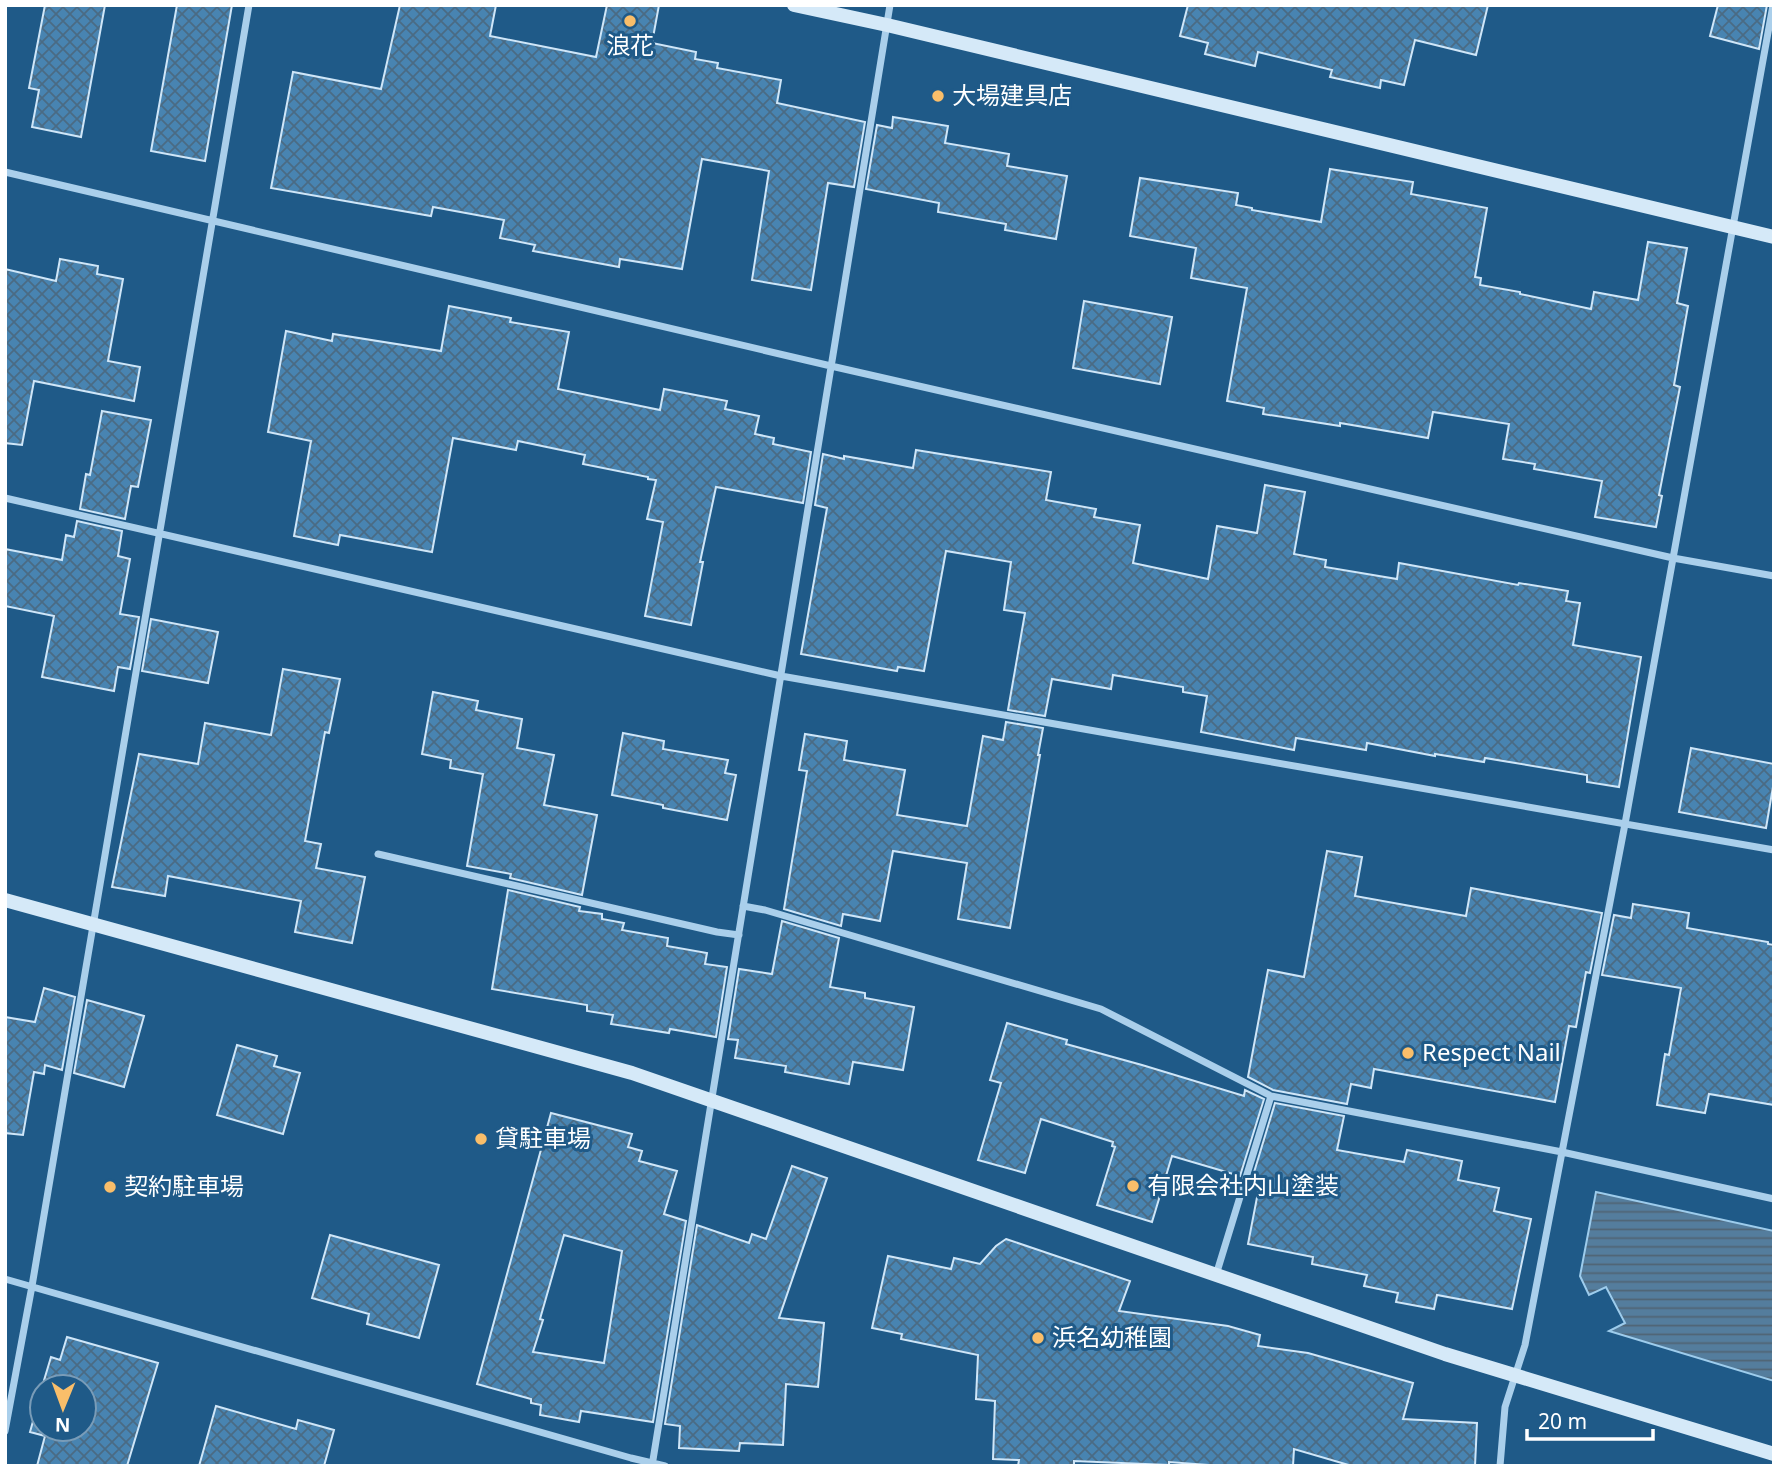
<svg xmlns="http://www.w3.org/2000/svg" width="1779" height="1471" font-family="'Noto Sans','Noto Sans JP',sans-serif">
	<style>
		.water { fill: url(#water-rules); stroke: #9dccec; stroke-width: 2 }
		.building { fill: url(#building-cross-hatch); stroke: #cfe6f8; stroke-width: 2; fill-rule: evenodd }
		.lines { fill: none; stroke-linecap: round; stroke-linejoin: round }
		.street { stroke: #aacfeb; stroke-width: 7 }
		.secondary { stroke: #d5e9f8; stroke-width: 14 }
		.poi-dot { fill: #f9be6a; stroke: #1f5a88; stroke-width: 2.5 }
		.labels { text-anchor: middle; stroke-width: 6; stroke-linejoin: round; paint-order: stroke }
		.poi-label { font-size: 24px; fill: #fff; stroke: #1f5a88; text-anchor: start }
	</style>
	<defs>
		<pattern id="water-rules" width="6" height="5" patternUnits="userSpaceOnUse" patternTransform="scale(1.75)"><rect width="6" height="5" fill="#547d9d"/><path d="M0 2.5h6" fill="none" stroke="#506474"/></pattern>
		<pattern id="building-cross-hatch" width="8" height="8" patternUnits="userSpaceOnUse" patternTransform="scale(1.75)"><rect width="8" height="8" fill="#4884b1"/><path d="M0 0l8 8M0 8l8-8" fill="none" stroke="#4a6b84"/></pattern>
	</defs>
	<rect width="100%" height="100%" fill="#1f5a88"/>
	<path class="water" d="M1596 1192 1774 1231V1381L1609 1331 1625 1323 1606 1287 1589 1295 1580 1276Z"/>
	<path class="building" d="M45 5H105L81 137 32 127 39 90 29 88Z
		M177 5H232L205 161 151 151Z
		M400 5H496L490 36 596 57 607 5H659L652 43 696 52 695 59 718 63 717 68 781 80 777 103 865 122 854 187 828 183 811 290 752 280 769 171 702 159 682 269 620 259 619 267 533 251 535 245 500 238 504 220 433 207 431 216 271 188 293 72 381 89Z
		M1188 5H1488L1476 55 1415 40 1404 85 1381 80 1380 88 1330 77 1332 70 1258 52 1255 66 1205 54 1208 43 1180 36Z
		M1718 5H1767L1759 49 1710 36Z
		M893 117 948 126 945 143 1009 154 1007 166 1067 176 1056 239 1005 230 1006 224 938 212 939 203 866 189 877 125 892 128Z
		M1330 169 1413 182 1411 194 1487 208 1475 277 1481 278 1480 285 1520 292V294L1591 309 1594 292 1638 300 1648 242 1687 248 1677 303 1688 306 1674 385 1680 387 1659 495 1662 496 1656 527 1595 517 1602 481 1534 469 1535 464 1503 459 1509 424 1433 412 1428 438 1340 423V426L1263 414 1264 408 1227 401 1247 288 1191 278 1196 248 1130 236 1140 178 1238 193 1236 205 1252 208V210L1321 222Z
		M60 259 98 266 97 274 123 279 108 361 140 367 134 401 34 381 22 445 5 443V269L56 281Z
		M1084 301 1172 317 1160 384 1073 368Z
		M449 306 511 318 510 322 569 332 558 389 660 410 664 389 727 401 725 409 759 416 755 434 774 438 773 444 811 452 803 503 716 487 700 562H703L691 625 645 616 663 522 647 519 656 480 648 479V477L583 464 585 455 518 441 516 450 453 438 432 552 340 535 338 545 294 536 311 441 268 432 286 331 332 341 333 334 441 351Z
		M102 411 151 420 138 487 131 486 125 519 80 509 86 474 90 475Z
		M916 450 1051 472 1046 500 1096 509 1094 517 1140 525 1133 563 1208 579 1217 526 1257 533 1265 485 1305 492 1294 554 1326 560 1325 567 1397 579 1399 563 1518 585 1519 583 1568 591 1566 601 1580 603 1573 645 1641 657 1619 787 1587 782V775L1485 758 1484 762 1435 754V756L1367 743 1366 750 1296 738 1294 750 1201 732 1207 696 1183 692V687L1113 675 1111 689 1052 679 1045 716 1008 710 1025 613 1004 610 1011 562 946 551 924 671 898 667 897 671 801 654 827 508 815 505 823 454 844 459V456L913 468Z
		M77 521 122 531 118 556 130 559 120 614 139 617 130 669 118 667 114 691 42 677 54 616 5 606V549L62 560 66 535 74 537Z
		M151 619 218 632 208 683 142 671Z
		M283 669 340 679 329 733 325 732 305 841 321 844 316 868 365 877 352 943 295 932 301 901 168 876 165 896 112 887 139 754 198 764 205 723 271 735Z
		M433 692 478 701 476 710 522 719 517 748 554 755 544 805 597 815 582 895 510 878 511 874 467 866 483 774 450 768 451 760 422 754Z
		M1006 722 1043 728 1038 755H1040L1010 928 958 919 967 863 893 851 880 921 843 914 841 926 784 909 807 771 799 770 805 734 847 741 844 760 905 770 897 815 967 826 983 736 1003 740Z
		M623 733 664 741 663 749 728 760 725 773 736 775 727 820 663 808V805L612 795Z
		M1691 748 1774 764V781L1766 828 1679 812Z
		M1327 851 1362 857 1355 896 1466 916 1471 888 1602 913 1590 973 1586 972 1576 1027 1569 1026 1555 1102 1374 1069 1371 1088 1351 1084 1347 1104 1273 1090 1248 1077 1268 970 1304 977Z
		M508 890 580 907 579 911 602 914V919L624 923 622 930 668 938 667 946 707 953 705 964 727 967 716 1037 670 1029 669 1033 611 1024 613 1015 587 1011V1005L492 989Z
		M1633 904 1689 913 1687 928 1768 942V944L1774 945V1105L1709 1094 1705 1113 1657 1105 1665 1054 1669 1055 1681 988 1602 975 1614 915 1631 918Z
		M782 921 839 938 830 987 865 993V998L914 1007 903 1070 853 1062 849 1084 785 1072 786 1066 735 1058 738 1040 728 1039 739 969 772 974Z
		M44 988 75 997 62 1070 45 1065 44 1074 34 1072 23 1135 5 1133V1017L35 1022Z
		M87 1000 144 1016 124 1087 74 1073Z
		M1007 1023 1067 1040 1066 1044 1142 1065 1244 1096 1245 1090 1264 1099 1240 1176 1172 1156 1152 1222 1097 1205 1115 1147 1112 1146 1113 1142 1041 1119 1025 1173 978 1160 1001 1083 990 1080Z
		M237 1045 277 1056 274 1066 300 1073 283 1134 217 1115Z
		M1275 1103 1344 1116 1337 1150 1404 1162 1407 1150 1462 1161 1458 1180 1499 1188 1494 1211 1531 1219 1512 1309 1437 1295 1434 1309 1396 1302 1398 1293 1364 1286 1367 1275 1312 1264 1313 1257 1248 1244 1260 1182 1252 1179Z
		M551 1113 632 1134 628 1147 642 1151 639 1161 677 1171 664 1214 686 1221 653 1422 581 1411 579 1422 540 1415 541 1405 531 1403V1399L477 1384ZM564 1235 622 1251 604 1363 533 1352 543 1320 540 1319Z
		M792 1166 827 1178 779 1318 824 1323 818 1387 786 1384 783 1445 740 1443 739 1451 679 1448 680 1426 665 1424 697 1225 749 1243 752 1234 766 1239Z
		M330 1235 439 1265 419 1338 367 1324 369 1314 312 1298Z
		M1006 1239 1130 1281 1119 1311 1228 1326 1260 1335 1258 1346 1308 1353 1413 1383 1403 1419 1477 1423 1475 1466H1352L1294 1449 1293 1466H1222L1169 1462V1465L1074 1461V1466H1018L1019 1460 993 1459 995 1401 976 1399 978 1355 901 1339 902 1334 872 1328 888 1256 951 1269 954 1258 980 1264 996 1246Z
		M67 1337 158 1363 127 1466H37L45 1436 30 1432 42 1389V1429H84V1387H42L51 1357 60 1360Z
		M216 1406 296 1429 298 1420 334 1430 324 1466H199Z"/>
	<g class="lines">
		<path class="street" d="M5 172 831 366 1673 558 1774 576
			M5 498 781 676 1774 850
			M378 854 717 932 739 935
			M743 906 765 910 1101 1009 1271 1096 1562 1152 1774 1199
			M1216 1275 1271 1096
			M5 1279 631 1458 665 1466
			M5 1431 32 1286 249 5
			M652 1466 890 5
			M1500 1466 1505 1407 1525 1345 1625 824 1773 5"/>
		<path class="secondary" d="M794 5 887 25 1774 237
			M5 900 632 1073 1445 1354 1774 1454"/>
	</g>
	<g class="poi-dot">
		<circle cx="630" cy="21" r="7"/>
		<circle cx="938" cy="96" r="7"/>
		<circle cx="1408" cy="1053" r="7"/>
		<circle cx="481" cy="1139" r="7"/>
		<circle cx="1133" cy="1186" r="7"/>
		<circle cx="110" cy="1187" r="7"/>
		<circle cx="1038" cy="1338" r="7"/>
	</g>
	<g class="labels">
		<g class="poi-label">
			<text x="630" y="54" text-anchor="middle">浪花</text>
			<text x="952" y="104">大場建具店</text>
			<text x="1422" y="1061">Respect Nail</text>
			<text x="495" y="1147">貸駐車場</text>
			<text x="1147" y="1194">有限会社内山塗装</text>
			<text x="124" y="1195">契約駐車場</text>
			<text x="1052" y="1346">浜名幼稚園</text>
		</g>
	</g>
	<rect width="1779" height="1471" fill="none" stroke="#ffffff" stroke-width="14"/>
	<g transform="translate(63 1408) rotate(181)"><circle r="33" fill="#1f5a88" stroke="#799cb8" stroke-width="2"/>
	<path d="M0-5L12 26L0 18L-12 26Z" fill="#f9be6a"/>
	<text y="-10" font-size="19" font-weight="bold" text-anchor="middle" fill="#ffffff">N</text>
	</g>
	<path d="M1527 1429v10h126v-10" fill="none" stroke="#ffffff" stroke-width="3.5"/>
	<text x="1538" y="1429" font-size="21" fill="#ffffff" stroke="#1f5a88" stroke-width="5" paint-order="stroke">20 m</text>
</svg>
